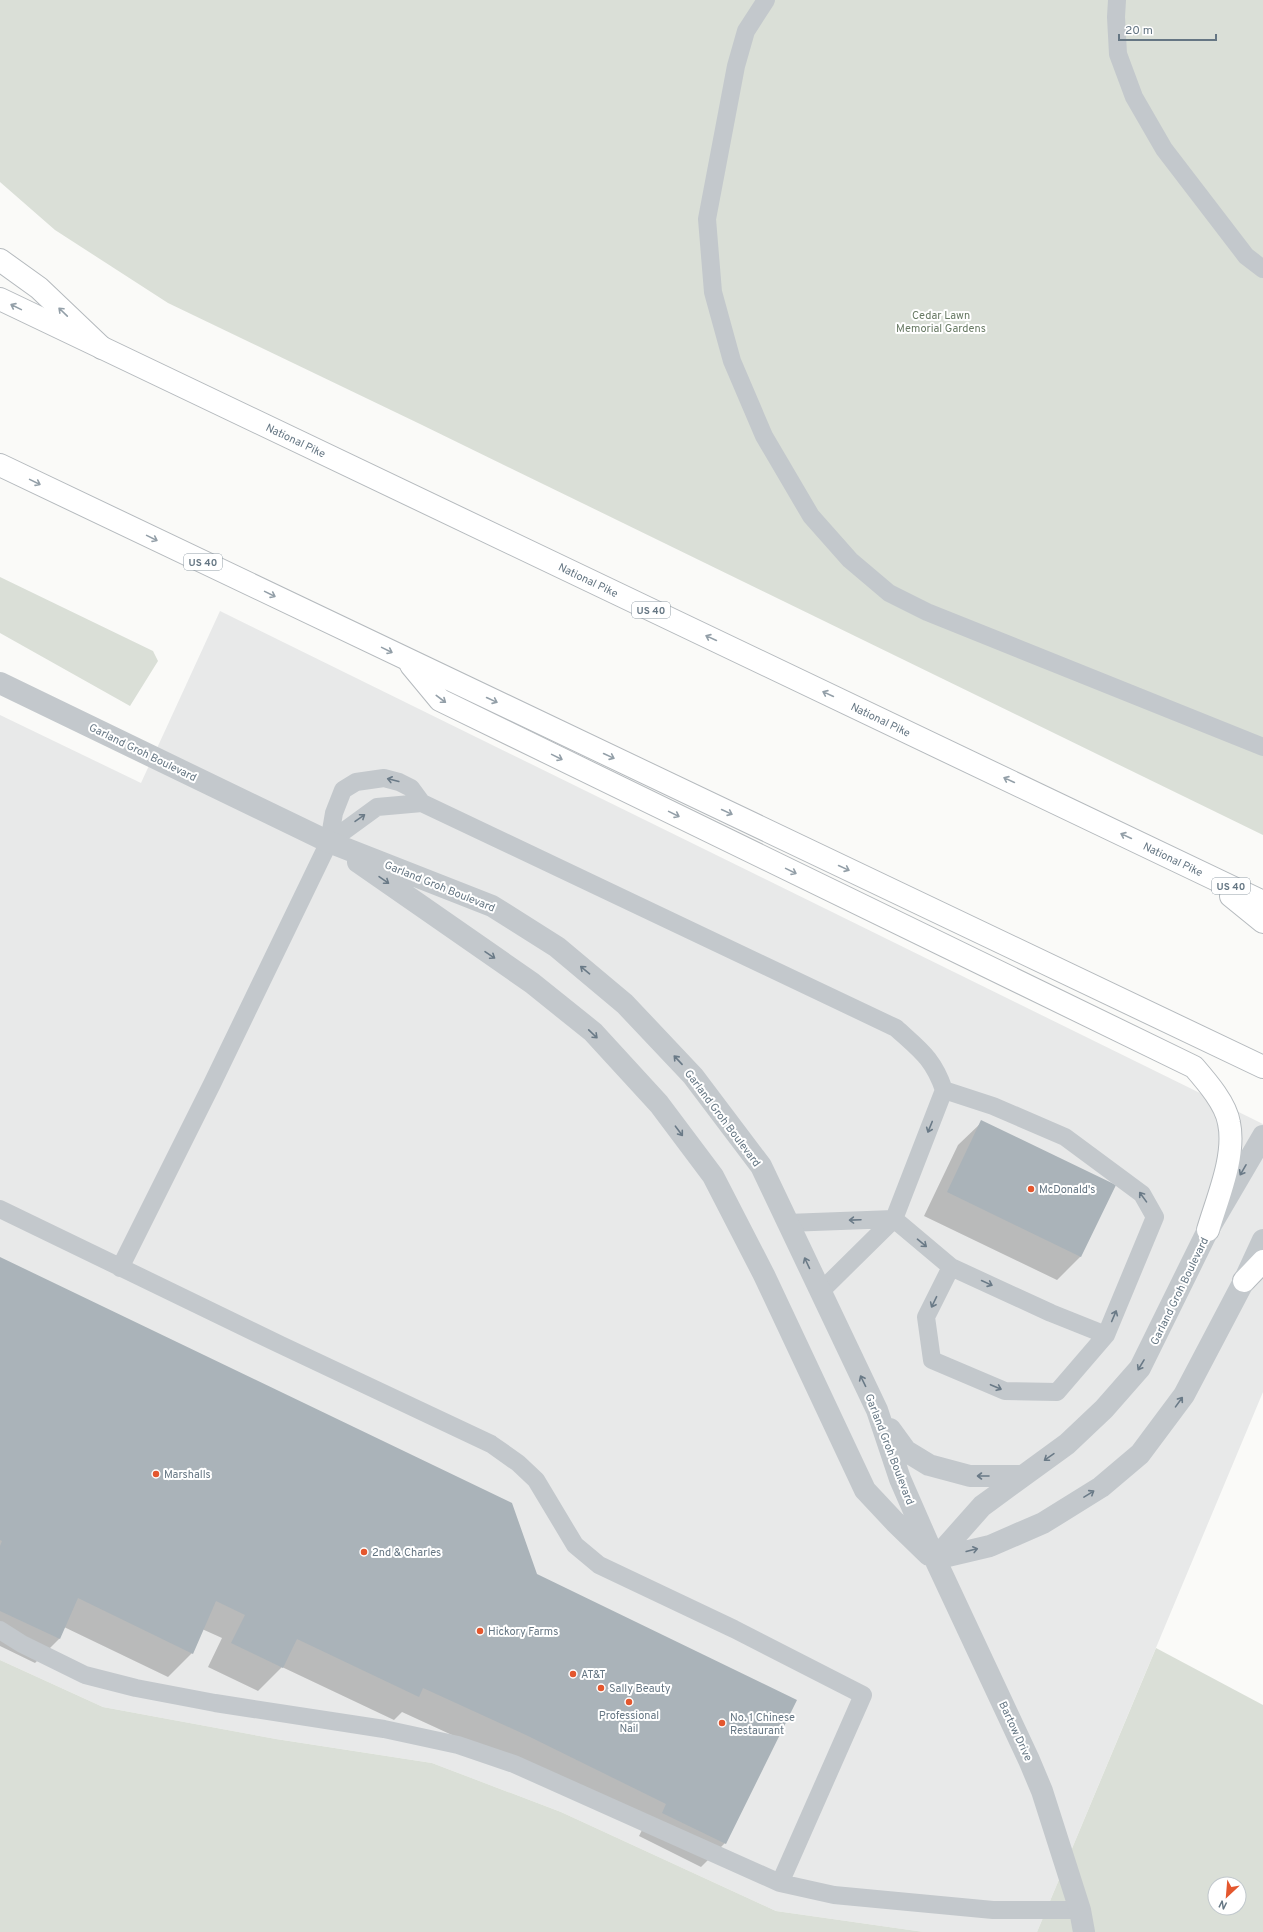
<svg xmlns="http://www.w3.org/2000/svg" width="1263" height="1932" font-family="Overpass,sans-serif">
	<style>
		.built { fill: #e8e9e9 }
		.green { fill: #dadfd7; fill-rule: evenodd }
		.shadow { fill: #0003 }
		.building { fill: #aab3b9 }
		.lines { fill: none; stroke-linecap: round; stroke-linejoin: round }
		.primary-casing { stroke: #b5babe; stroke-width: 24 }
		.motorway-casing { stroke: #b4b9bd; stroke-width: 24 }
		.service { stroke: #c3c8cc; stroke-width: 18 }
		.tertiary { stroke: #c3c8cc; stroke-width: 22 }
		.primary { stroke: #fff; stroke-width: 22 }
		.motorway { stroke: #fff; stroke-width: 22 }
		.oneway { stroke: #939fa8 }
		.oneway2 { stroke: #6a7a87 }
		.poi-dot { fill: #e4572e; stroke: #fff; stroke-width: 1.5 }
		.labels { text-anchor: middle; stroke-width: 4; stroke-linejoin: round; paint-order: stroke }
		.shield { fill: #fff; stroke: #939fa8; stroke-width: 1 }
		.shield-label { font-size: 10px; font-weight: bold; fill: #657683 }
		.park-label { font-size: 11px; fill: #687a64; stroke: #fff }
		.street-label { font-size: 11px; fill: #657683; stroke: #fff }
		.poi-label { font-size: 11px; fill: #657683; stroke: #fff; text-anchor: start }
	</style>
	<rect width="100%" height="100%" fill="#fafaf8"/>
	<path class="built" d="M220 611 1263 1124V1392L1037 1932H924L776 1911 561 1812 432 1763 276 1739 103 1707 0 1660V715L141 783Z"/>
	<path class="green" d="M0 0H1263V835L420 424 168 303 55 230 0 182Z
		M0 577 153 651 158 661 130 706 0 633Z
		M1156 1648 1263 1705V1932H1037ZM1215 1884H1239V1908H1215Z
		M0 1660 103 1707 276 1739 432 1763 561 1812 776 1911 924 1932H0Z"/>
	<path class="shadow" d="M982 1122 1081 1256 1057 1280 924 1216 958 1145Z
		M0 1258 536 1574 725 1843 701 1867 639 1836 643 1828 502 1758 402 1712 394 1720 282 1667 258 1691 208 1667 222 1638 202 1629 192 1653 168 1677 64 1627 59 1639 35 1663 0 1646Z"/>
	<path class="building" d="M981 1120 1116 1185 1081 1257 947 1192Z
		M0 1257 512 1503 537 1574 797 1700 726 1844 662 1813 666 1804 526 1735 423 1688 419 1697 297 1639 283 1668 231 1643 245 1615 216 1601 193 1654 78 1598 60 1639 0 1611V1546L2 1541 0 1540Z"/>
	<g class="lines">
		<defs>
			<g id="primary">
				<path id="s1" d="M0 299 1263 902"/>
				<path d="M0 465 1263 1067"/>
				<path d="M411 665 440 700 1194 1067C1207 1082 1226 1104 1229 1123 1236 1156 1217 1199 1208 1230"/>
				<path d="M1231 896 1263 922"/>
				<path d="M1244 1281 1263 1261"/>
			</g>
			<path id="motorway" d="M0 260 39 288 102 348"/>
		</defs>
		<use href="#primary" class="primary-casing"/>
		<use href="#motorway" class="motorway-casing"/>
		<path class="service" d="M766 0 746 31 736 66 707 219 713 292 732 361 764 436 811 516 850 560 889 593 927 612 1263 747
			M1117 0 1116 17 1118 54 1134 97 1164 149 1246 256 1263 269
			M329 842 377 807 422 803
			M944 1090 993 1106 1065 1137 1142 1194 1155 1217 1106 1335 1057 1392 1005 1391 932 1360 926 1317 951 1267
			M0 1209 281 1345 491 1444 518 1463 536 1480 575 1545 599 1565 734 1629 863 1695 780 1883 834 1895 993 1910H1080
			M787 1223 894 1219 951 1267 1051 1313 1106 1335
			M120 1268 212 1084 329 842 334 813 343 790 356 782 384 778 399 782 411 788 422 803 896 1028C920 1050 933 1058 944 1090L894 1219 820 1292
			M0 1630 22 1644 85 1675 136 1688 215 1703 384 1729 458 1745 514 1764 780 1883"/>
		<path class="tertiary" d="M0 683 329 842 492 906 557 947 625 1004 693 1076 761 1166 877 1410 900 1479 935 1559 1029 1760 1042 1791 1080 1910 1084 1932
			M358 862 532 983 593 1032 659 1104 713 1176 764 1275 865 1490 895 1522 929 1555
			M890 1429 906 1451 929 1465 970 1476H1022
			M935 1559 982 1506 1067 1444 1104 1409 1140 1368 1208 1230 1263 1136
			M935 1559 990 1546 1043 1523 1101 1487 1140 1454 1184 1395 1244 1281 1263 1240"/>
		<use href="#primary" class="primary"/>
		<use href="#motorway" class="motorway"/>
	</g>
	<defs><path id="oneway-shaft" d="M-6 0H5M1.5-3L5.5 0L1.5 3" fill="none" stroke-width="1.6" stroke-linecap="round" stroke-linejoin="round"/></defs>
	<g class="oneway">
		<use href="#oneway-shaft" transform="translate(16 307) rotate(-154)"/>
		<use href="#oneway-shaft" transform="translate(63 312) rotate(-136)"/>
		<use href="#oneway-shaft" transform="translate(35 482) rotate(26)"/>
		<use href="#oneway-shaft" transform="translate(152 538) rotate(26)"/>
		<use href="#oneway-shaft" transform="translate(270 594) rotate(26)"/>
		<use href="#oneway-shaft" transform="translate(711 638) rotate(-155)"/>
		<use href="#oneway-shaft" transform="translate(387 650) rotate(26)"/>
		<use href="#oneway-shaft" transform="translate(828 694) rotate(-155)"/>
		<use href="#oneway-shaft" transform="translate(441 699) rotate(37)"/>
		<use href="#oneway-shaft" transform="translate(492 700) rotate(25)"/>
		<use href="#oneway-shaft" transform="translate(609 756) rotate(25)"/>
		<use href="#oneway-shaft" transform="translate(557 757) rotate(26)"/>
		<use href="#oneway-shaft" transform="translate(1009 780) rotate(-155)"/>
		<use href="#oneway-shaft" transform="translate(727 812) rotate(25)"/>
		<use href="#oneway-shaft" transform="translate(674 814) rotate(26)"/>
		<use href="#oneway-shaft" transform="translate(1126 836) rotate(-155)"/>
		<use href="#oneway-shaft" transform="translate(844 868) rotate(25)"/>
		<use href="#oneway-shaft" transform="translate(791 871) rotate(26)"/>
	</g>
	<g class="oneway2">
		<use href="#oneway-shaft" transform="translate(393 780) rotate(-166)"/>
		<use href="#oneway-shaft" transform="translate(360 818) rotate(-35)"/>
		<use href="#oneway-shaft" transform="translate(384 880) rotate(35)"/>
		<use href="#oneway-shaft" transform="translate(490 955) rotate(34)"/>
		<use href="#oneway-shaft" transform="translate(585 970) rotate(-140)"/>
		<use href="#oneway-shaft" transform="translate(593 1034) rotate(44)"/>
		<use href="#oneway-shaft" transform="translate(678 1060) rotate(-133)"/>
		<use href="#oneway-shaft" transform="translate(930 1127) rotate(112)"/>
		<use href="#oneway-shaft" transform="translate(679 1131) rotate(53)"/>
		<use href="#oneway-shaft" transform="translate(1243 1170) rotate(120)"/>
		<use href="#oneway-shaft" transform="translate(1143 1197) rotate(-126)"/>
		<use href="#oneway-shaft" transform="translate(855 1220) rotate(178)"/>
		<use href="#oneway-shaft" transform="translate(922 1243) rotate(40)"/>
		<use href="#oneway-shaft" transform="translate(807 1263) rotate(-115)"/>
		<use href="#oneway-shaft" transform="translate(987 1283) rotate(25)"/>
		<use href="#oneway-shaft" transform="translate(934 1302) rotate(116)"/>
		<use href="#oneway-shaft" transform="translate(1114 1316) rotate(-67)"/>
		<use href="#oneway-shaft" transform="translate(1141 1365) rotate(121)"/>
		<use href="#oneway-shaft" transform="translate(863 1381) rotate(-116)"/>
		<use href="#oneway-shaft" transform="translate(996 1387) rotate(23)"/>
		<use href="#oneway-shaft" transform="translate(1179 1402) rotate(-54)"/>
		<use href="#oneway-shaft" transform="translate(1049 1457) rotate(145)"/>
		<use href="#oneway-shaft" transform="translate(983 1476) rotate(180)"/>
		<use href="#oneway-shaft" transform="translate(1089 1494) rotate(-32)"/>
		<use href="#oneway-shaft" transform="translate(972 1550) rotate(-14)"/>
	</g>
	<g class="poi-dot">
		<circle cx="1031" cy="1189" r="4"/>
		<circle cx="156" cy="1474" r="4"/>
		<circle cx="364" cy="1552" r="4"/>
		<circle cx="480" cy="1631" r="4"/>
		<circle cx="573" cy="1674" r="4"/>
		<circle cx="601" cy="1688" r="4"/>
		<circle cx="629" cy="1702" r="4"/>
		<circle cx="722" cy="1723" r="4"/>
	</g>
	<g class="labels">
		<g class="shield">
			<rect x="184" y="554" width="38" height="16" rx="3"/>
			<rect x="632" y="602" width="38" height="16" rx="3"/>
			<rect x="1212" y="878" width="38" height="16" rx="3"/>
		</g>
		<g class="shield-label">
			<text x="203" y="566">US 40</text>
			<text x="651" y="614">US 40</text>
			<text x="1231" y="890">US 40</text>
		</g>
		<g class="park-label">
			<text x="941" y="319">Cedar Lawn<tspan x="941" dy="13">Memorial Gardens</tspan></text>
		</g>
		<g class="street-label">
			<text dy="4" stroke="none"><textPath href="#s1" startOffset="328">National Pike</textPath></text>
			<text dy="4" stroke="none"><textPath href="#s1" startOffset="652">National Pike</textPath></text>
			<text dy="4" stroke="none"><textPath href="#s1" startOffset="976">National Pike</textPath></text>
			<text transform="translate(143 752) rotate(26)" y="4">Garland Groh Boulevard</text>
			<text dy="4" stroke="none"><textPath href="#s1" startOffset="1300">National Pike</textPath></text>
			<text transform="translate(440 886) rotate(22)" y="4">Garland Groh Boulevard</text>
			<text transform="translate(723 1118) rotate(53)" y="4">Garland Groh Boulevard</text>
			<text transform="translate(1179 1291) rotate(-64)" y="4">Garland Groh Boulevard</text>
			<text transform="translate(890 1449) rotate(69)" y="4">Garland Groh Boulevard</text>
			<text transform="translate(1016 1731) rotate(65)" y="4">Bartow Drive</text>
		</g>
		<g class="poi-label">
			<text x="1039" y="1193">McDonald's</text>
			<text x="164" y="1478">Marshalls</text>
			<text x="372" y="1556">2nd &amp; Charles</text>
			<text x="488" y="1635">Hickory Farms</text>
			<text x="581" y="1678">AT&amp;T</text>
			<text x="609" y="1692">Sally Beauty</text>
			<text x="629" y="1719" text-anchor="middle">Professional<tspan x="629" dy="13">Nail</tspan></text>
			<text x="730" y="1721">No. 1 Chinese<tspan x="730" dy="13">Restaurant</tspan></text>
		</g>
	</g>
	<g transform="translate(1227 1896) rotate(206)"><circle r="19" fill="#ffffff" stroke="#c1c8cd"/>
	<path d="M0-3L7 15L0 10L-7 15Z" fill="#e4572e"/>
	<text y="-6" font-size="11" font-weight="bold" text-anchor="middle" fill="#657683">N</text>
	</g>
	<path d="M1119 34v6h97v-6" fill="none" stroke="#657683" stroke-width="2"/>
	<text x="1125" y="34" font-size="12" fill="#657683" stroke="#ffffff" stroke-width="3" paint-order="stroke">20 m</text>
</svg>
